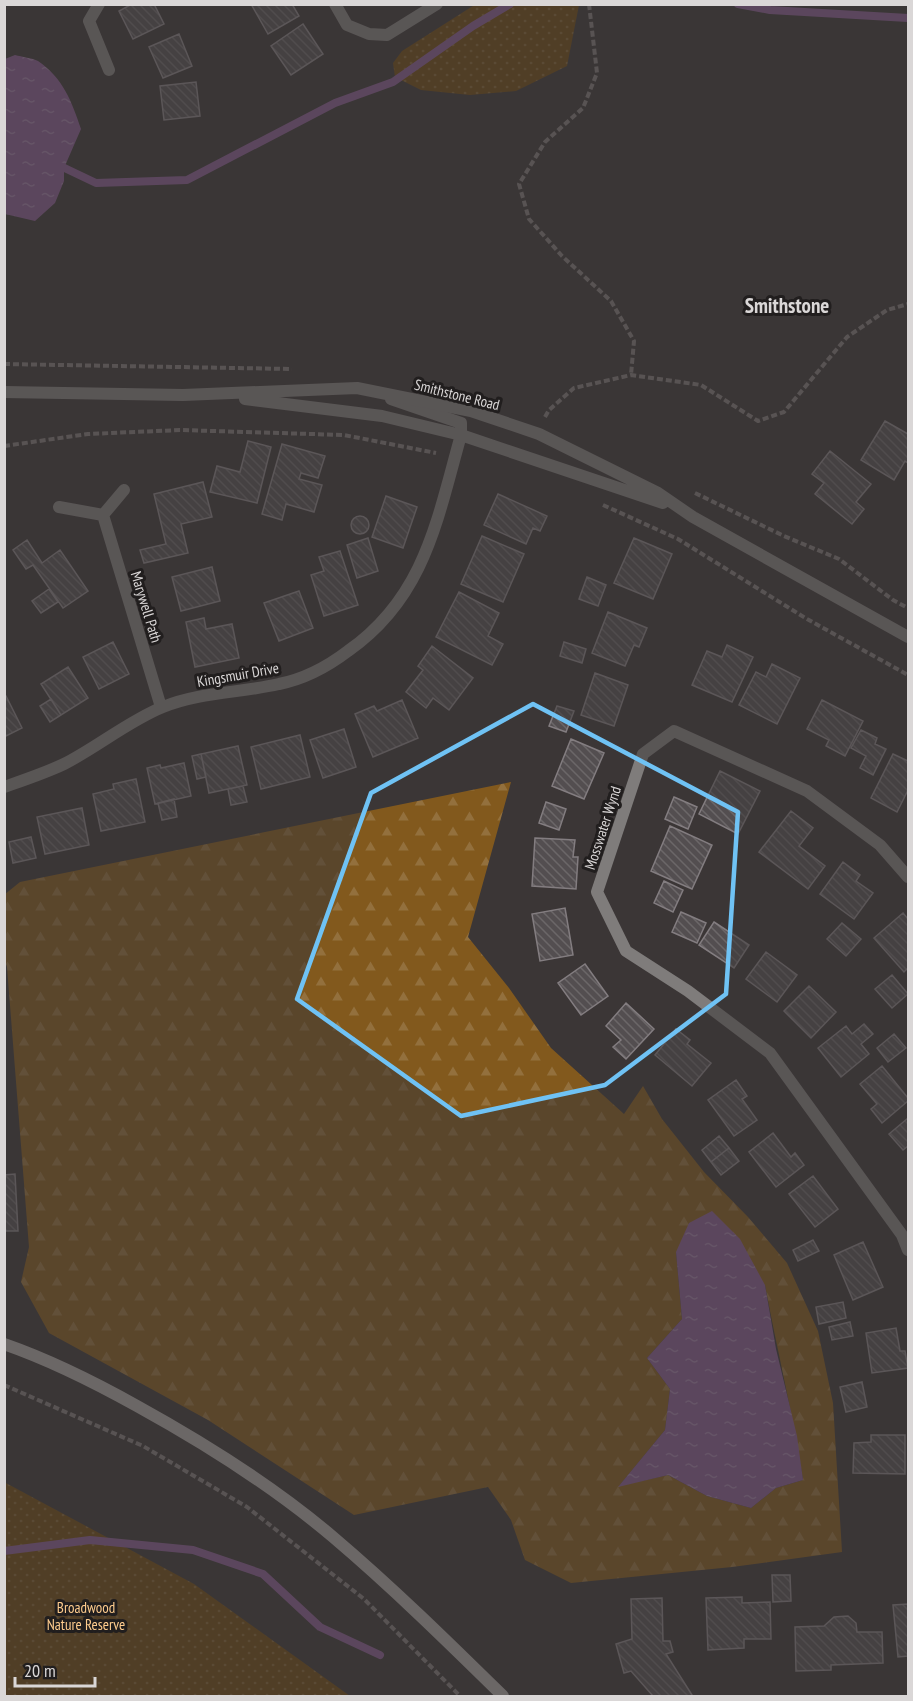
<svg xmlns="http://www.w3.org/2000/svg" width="913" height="1701" font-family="'PT Sans Narrow',sans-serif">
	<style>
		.forest { fill: url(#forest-firs); fill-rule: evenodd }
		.park { fill: url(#park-dots) }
		.water { fill: url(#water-ripples) }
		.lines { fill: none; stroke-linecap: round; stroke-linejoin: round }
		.stream { stroke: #845a8d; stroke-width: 8 }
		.building { fill: url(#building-back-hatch); stroke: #837d80; stroke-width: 1.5 }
		.path { stroke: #7c7777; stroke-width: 4; stroke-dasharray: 6 3; stroke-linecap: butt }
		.minor { stroke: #7f7c7b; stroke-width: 12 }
		.tertiary { stroke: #7f7c7b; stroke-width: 12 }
		.secondary { stroke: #a7a3a1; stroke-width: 12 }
		.marked { fill: none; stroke: #6fc2f4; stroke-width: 4.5; stroke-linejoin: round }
		.labels { text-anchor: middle; stroke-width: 6; stroke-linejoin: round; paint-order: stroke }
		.street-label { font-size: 15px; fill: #dad7d7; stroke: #211e1e }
		.park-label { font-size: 15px; fill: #fdcb8d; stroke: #211e1e }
		.district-label { font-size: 21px; font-weight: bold; fill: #dad7d7; stroke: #211e1e }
	</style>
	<defs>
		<pattern id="forest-firs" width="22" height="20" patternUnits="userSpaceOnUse" patternTransform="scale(1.5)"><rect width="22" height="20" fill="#82591d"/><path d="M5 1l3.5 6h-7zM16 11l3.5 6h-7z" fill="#93703d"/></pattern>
		<pattern id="park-dots" width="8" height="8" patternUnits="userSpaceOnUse" patternTransform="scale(1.5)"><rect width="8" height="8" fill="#6c4812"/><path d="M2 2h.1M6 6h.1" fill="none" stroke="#806234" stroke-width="1.8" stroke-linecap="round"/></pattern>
		<pattern id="water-ripples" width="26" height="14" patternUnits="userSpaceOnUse" patternTransform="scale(1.5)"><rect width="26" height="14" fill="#845a8d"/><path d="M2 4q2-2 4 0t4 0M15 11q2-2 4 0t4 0" fill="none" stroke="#9a79a1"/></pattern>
		<pattern id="building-back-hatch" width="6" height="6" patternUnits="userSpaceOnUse" patternTransform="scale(1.5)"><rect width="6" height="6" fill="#534e50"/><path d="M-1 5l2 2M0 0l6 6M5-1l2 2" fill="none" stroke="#6b6768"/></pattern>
	</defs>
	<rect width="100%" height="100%" fill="#3b3636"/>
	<path class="forest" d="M511 782 468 937 509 988 551 1048 624 1114 643 1086 662 1119 704 1172 748 1217 787 1263 818 1331 833 1403 842 1552 732 1567 571 1583 525 1560 511 1520 488 1487 354 1515 208 1420 49 1333 21 1282 29 1247 7 967 5 961 4 895 20 882ZM676 1252 765 1285C777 1350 793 1414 803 1480L776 1488 751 1508 707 1496 668 1475 619 1486 665 1430 670 1389 647 1358 682 1319Z"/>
	<path class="park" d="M476 4 579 5 567 66 516 91 470 95 421 90 395 77 393 63 402 51Z
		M4 1482 194 1584 350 1696H5Z"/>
	<path class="water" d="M15 55C22 57 32 58 38 61 63 78 72 102 81 129L64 168V181L55 203 35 221 5 214V59Z
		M712 1211 740 1239 765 1285 776 1349 797 1436 803 1480 776 1488 751 1508 707 1496 668 1475 618 1487 665 1430 670 1389 647 1358 682 1319 676 1252 689 1223Z"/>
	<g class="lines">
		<path class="stream" d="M738 4 770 10 908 18
			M54 163 96 183 187 180 335 103 393 82 473 26 510 4
			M4 1551 90 1540 193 1550 263 1574 320 1627 380 1655"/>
	</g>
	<path class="building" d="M132 4H154L164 24 133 39 119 11Z
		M251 4H292L299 16 268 34Z
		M303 24 323 54 291 75 271 46Z
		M179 34 192 66 163 78 149 47Z
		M196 82 200 116 164 120 160 86Z
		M885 421 908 434V463L905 461 894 480 861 460Z
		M248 441 271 447 257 503 210 492 217 466 240 472Z
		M282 444 325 456 318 478 301 473 299 479 322 485 314 512 286 504 282 520 262 514Z
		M830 451 871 484 856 502 864 509 852 524 815 494 824 483 812 474Z
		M203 482 212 517 181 524 188 553 144 563 140 550 166 544 154 494Z
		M498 494 547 516 540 531 533 528 526 544 484 525Z
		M386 496 417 507 403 548 372 537Z
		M351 525a9 9 0 1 1 18 0a9 9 0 1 1-18 0Z
		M482 536 524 554 503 602 461 584Z
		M368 538 378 571 357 578 347 545Z
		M634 538 672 554 653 599 614 583Z
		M27 540 42 563 60 550 88 591 63 608 33 565 26 569 13 550Z
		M340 551 358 605 324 616 311 575 324 571 319 557Z
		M212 567 220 601 181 611 172 577Z
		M587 577 606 585 598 606 579 599Z
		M49 589 58 602 41 613 32 601Z
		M299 591 313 628 279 641 264 603Z
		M459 592 499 613 488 636 503 644 492 665 436 637Z
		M608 612 647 628 639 647 634 645 625 666 592 653Z
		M204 618 206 629 232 624 239 658 195 667 186 622Z
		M113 642 129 674 99 689 83 657Z
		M564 642 586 649 582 663 560 656Z
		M727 645 753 657 732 702 692 685 707 651 722 657Z
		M432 646 473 678 449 710 433 698 426 708 406 692 423 670 418 666Z
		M772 664 800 678 777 724 739 705 756 672 766 677Z
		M68 667 88 698 61 715 41 684Z
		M595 673 628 685 614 726 581 715Z
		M4 696H6L22 728 4 737Z
		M51 699 61 715 50 722 40 706Z
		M402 700 418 738 373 757 355 714 374 706 377 711Z
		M822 700 863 721 845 756 826 746 829 740 807 729Z
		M557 706 574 711 566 732 549 726Z
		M344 729 356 767 323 778 310 740Z
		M861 730 877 738 875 744 886 749 873 775 860 768 866 756 851 748Z
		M300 735 310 777 261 789 251 747Z
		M571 739 604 753 584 799 552 786Z
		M238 746 247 785 209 793 201 754Z
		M201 754 206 777 197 779 192 756Z
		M893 754 908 761V790L897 812 871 798Z
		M184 763 191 796 155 804 147 768 160 765 161 768Z
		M720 771 760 791 738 834 699 814Z
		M136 779 145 822 101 831 93 794 114 789 113 784Z
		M243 786 247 802 231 805 228 789Z
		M674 797 697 807 688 829 665 819Z
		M174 799 177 817 162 820 158 803Z
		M546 802 566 809 559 830 539 823Z
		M82 808 89 845 45 854 37 817Z
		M791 811 813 828 799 846 825 866 808 889 759 852Z
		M670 826 712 845 692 889 651 871Z
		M31 837 36 858 13 863 9 842Z
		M535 838 575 840 573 857H578L576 889 532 886Z
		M843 862 860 875 856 881 873 893 854 919 820 894Z
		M664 881 683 890 673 912 654 903Z
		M565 908 573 955 540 961 532 914Z
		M681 912 706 923 697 943 672 932Z
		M903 913 908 919V968L904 972 874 938Z
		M714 922 749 945 734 968 699 945Z
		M842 923 861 939 846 956 827 939Z
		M766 952 797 975 777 1002 746 979Z
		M585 964 608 996 581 1015 558 983Z
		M892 975 908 994 892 1008 875 989Z
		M809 986 836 1012 811 1038 784 1011Z
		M626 1003 654 1029 626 1059 613 1047 621 1040 606 1026Z
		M864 1024 873 1034 861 1044 869 1054 841 1077 818 1048 846 1026 852 1034Z
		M676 1029 690 1040 687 1044 711 1063 692 1086 655 1055Z
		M894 1034 906 1048 888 1062 877 1048Z
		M882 1066 908 1098V1101L882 1123 871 1109 877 1104 860 1084Z
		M736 1080 747 1096 742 1099 757 1120 734 1136 708 1100Z
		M908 1118V1146L903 1150 889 1134Z
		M773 1133 791 1157 795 1153 804 1165 776 1187 749 1152Z
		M719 1136 729 1148 711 1162 702 1150Z
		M729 1148 739 1161 721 1175 711 1162Z
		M15 1174 18 1231H4V1175Z
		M813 1176 838 1209 815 1227 789 1194Z
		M813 1240 819 1251 798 1261 793 1250Z
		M863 1242 883 1287 853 1300 834 1255Z
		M843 1302 846 1318 819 1324 816 1307Z
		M850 1322 853 1336 832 1340 829 1327Z
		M896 1328 900 1351H905L908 1368 872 1373 866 1333Z
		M862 1382 867 1407 846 1412 840 1387Z
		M871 1435H905V1474L853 1473 854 1443 871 1442Z
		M772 1575H790L791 1601 773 1602Z
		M742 1597V1603L770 1602 771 1639H744V1648L708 1650 706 1598Z
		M662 1598 663 1641H670L673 1652 666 1654 692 1695 690 1696H653L631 1671 624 1673 616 1644 632 1639 631 1599Z
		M908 1604V1656L898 1657 893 1605Z
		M848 1616 856 1623 857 1632H882L883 1663 831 1665V1670L796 1671 795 1627 824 1626 834 1617Z"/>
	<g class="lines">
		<path class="path" d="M589 4 597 73 583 108 545 142 519 184 529 219 562 256 611 301 634 341 631 375
			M4 364 292 369
			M545 417 549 410 574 388 631 375 701 385 758 421 784 412 847 337 887 310 908 304
			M4 446 88 434 180 430 344 435 436 453
			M695 493 784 536 839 559 893 600 908 608
			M603 505 678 539 807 619 908 675
			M4 1385 143 1446 247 1507 364 1599 460 1696"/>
		<path class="minor" d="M99 4 89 21 109 70
			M335 4 347 25 369 34 387 35 437 4
			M59 507 103 515 124 490
			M103 515 161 707
			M4 787C24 780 45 773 64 764 96 748 130 720 163 707 200 692 240 693 279 684 304 679 327 667 348 651 425 597 437 520 461 435V423L391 399
			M908 877 880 845 807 791 674 731 643 754 597 892 626 951 688 991 770 1053 902 1235 908 1250"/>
		<path class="tertiary" d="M4 392 183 395 357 388 471 411 539 434 658 493 693 517 908 637
			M245 399 382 416 461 435 663 503"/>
		<path class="secondary" d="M4 1344C50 1360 94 1382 137 1406 206 1444 273 1486 333 1537 392 1587 448 1642 503 1696"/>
	</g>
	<path d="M0 0H913V1701H0ZM533 704 738 812 726 994 605 1085 461 1116 297 999 371 793Z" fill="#3b3636" fill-opacity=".55" fill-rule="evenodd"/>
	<path class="marked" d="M533 704 738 812 726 994 605 1085 461 1116 297 999 371 793Z"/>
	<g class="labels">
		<g class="street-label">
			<text transform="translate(457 395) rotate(14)" y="5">Smithstone Road</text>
			<text transform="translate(146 607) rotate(73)" y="5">Marywell Path</text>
			<text transform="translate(238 675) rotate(-10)" y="5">Kingsmuir Drive</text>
			<text transform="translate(603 828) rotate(-72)" y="5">Mosswater Wynd</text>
		</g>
		<g class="park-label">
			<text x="86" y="1613">Broadwood<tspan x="86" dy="17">Nature Reserve</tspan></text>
		</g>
		<g class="district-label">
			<text x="787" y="313">Smithstone</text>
		</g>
	</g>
	<rect width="913" height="1701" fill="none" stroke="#dad7d7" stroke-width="12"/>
	<path d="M15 1677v9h80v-9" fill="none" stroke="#dad7d7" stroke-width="3"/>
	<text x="24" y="1677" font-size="18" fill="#dad7d7" stroke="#211e1e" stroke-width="4.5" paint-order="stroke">20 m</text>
</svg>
